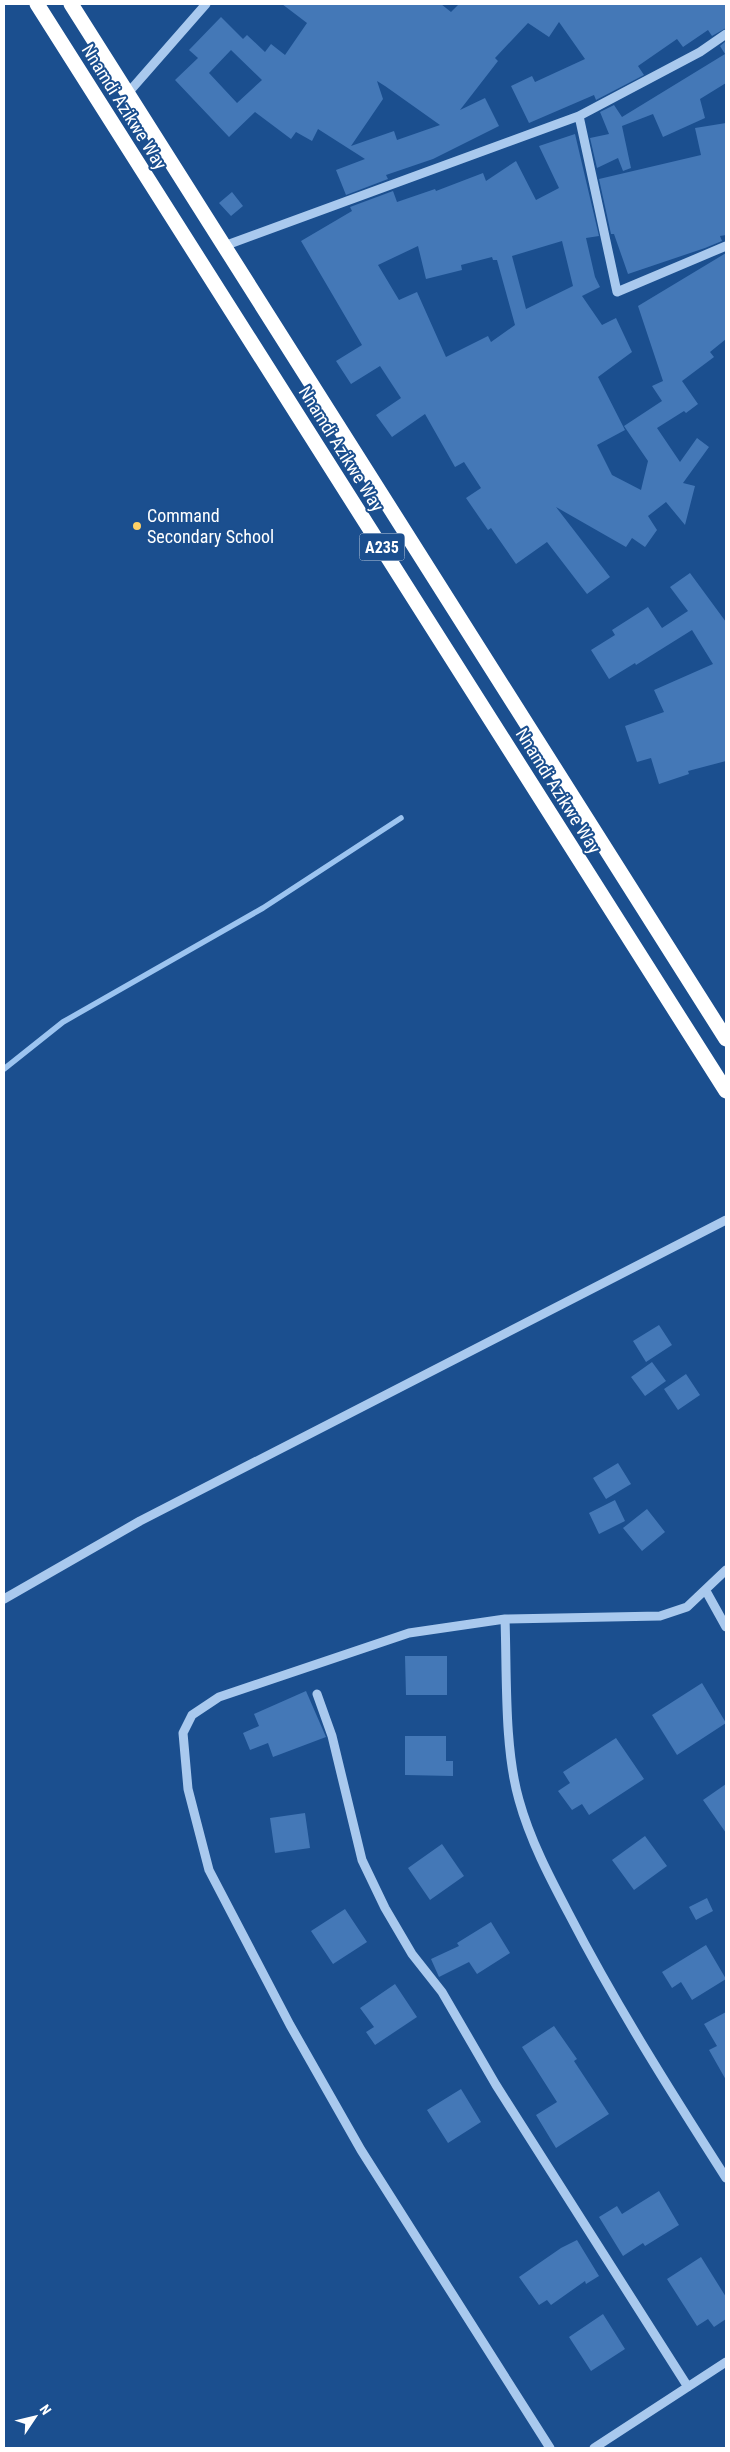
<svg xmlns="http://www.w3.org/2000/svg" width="730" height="2452" font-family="'Roboto Condensed',sans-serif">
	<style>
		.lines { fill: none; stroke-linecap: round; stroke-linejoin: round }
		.stream { stroke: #9cc4f0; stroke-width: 5.5 }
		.building { fill: #4478b7; fill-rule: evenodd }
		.minor { stroke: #a9c9ee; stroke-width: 9 }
		.highway { stroke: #fff; stroke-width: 15 }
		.poi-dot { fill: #ffd166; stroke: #1b4f8f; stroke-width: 2 }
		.labels { text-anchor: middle; stroke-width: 4; stroke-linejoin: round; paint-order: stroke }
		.shield { fill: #1b4f8f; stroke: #bbcadd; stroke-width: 1 }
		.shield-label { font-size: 16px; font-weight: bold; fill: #fff }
		.street-label { font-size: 18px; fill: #fff; stroke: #1b4f8f }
		.poi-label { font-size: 18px; fill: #fff; stroke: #1b4f8f; text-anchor: start }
	</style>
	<rect width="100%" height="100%" fill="#1b4f8f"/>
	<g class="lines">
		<path class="stream" d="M4 1069 63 1022 263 908 401 818"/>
	</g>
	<path class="building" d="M282 4H441L451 12 459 4H726V28L712 36 708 30 683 47 677 39 638 66 644 75 596 100 594 95 529 123 511 86 532 76 535 82 585 59 559 22 549 37 528 23 495 58 498 61 460 110 485 98 499 126 433 159 386 175 388 179 346 195 336 170 365 159 318 129 312 141 296 132 291 139 255 112 229 137 175 80 198 58 189 50 221 17 243 39 247 35 265 52 271 44 285 55 307 23ZM231 50 262 80 237 103 209 73ZM377 81 385 86 440 125 397 140 394 131 351 146 383 99Z
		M726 41V83L700 99 705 118 663 137 653 114 622 126 631 168 623 171 618 158 597 168 590 138 609 134 600 112 614 105 622 117 725 54 720 46Z
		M726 123V235L720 236 722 241 705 248 628 274 614 234H611L599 179 701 155 695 128Z
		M575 134 599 236 586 238 595 277 600 287 582 296 602 325 616 318 632 352 598 377 625 430 597 445 612 475 641 490 648 461 624 426 662 401 652 386 663 381 638 306 726 253V339L710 352 714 357 682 381 698 404 686 413 684 411 657 428 680 462 697 438 709 447 683 483 695 486 685 525 666 502 648 516 657 530 645 547 632 538 626 547 556 507 610 577 587 594 547 542 516 564 491 528 488 530 466 498 481 488 464 462 455 467 425 414 392 437 376 415 401 398 380 366 351 384 336 361 362 345 301 241 352 211 350 207 393 191 397 202 435 189 436 191 483 173 486 181 516 161 536 200 559 188 539 146ZM562 241 573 286 526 309 512 256ZM418 246 426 279 462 270 461 265 492 257 493 260H497L515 325 491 342 488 336 446 357 417 292 399 300 378 265Z
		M232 192 243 206 231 216 219 203Z
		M690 573 726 622V761L688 771 689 774 659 784 651 758 637 762 625 726 664 712 654 690 713 664 692 630 636 665 635 663 609 679 591 650 615 635 612 630 648 607 662 628 688 611 670 587Z
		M659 1325 672 1345 646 1362 633 1341Z
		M652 1362 666 1381 645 1396 631 1377Z
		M686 1374 700 1395 678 1410 664 1389Z
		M618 1463 631 1484 606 1499 593 1478Z
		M615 1500 625 1521 599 1534 589 1513Z
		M647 1509 665 1532 642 1551 623 1528Z
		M405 1656H447V1695H406Z
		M702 1683 726 1723 677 1755 652 1715Z
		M306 1691 326 1737 273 1757 268 1743 250 1750 243 1733 259 1726 254 1714Z
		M405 1736H446V1761H453V1776L405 1775Z
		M616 1738 644 1779 589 1815 582 1804 572 1810 558 1791 570 1783 563 1772Z
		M726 1784V1833L703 1800Z
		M305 1813 310 1848 275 1853 270 1818Z
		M645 1836 667 1866 634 1890 612 1860Z
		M442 1844 464 1876 430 1900 408 1868Z
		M707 1898 713 1911 696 1920 689 1907Z
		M345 1909 367 1942 333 1964 311 1931Z
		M491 1922 510 1953 477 1974 469 1962 439 1977 431 1959 459 1946 457 1943Z
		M706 1945 726 1979 692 2000 681 1982 672 1988 662 1972Z
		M395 1984 417 2017 375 2045 366 2032 374 2027 360 2008Z
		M726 2012V2080L709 2050 717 2046 704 2024Z
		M554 2026 577 2059 574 2061 609 2114 556 2148 536 2115 557 2102 522 2047Z
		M461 2089 481 2122 448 2143 427 2110Z
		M659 2191 679 2225 645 2246 643 2243 623 2256 599 2217 617 2206 622 2214Z
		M577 2240 599 2276 586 2284 585 2281 551 2305 547 2300 539 2305 519 2277 561 2248Z
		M701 2257 726 2297V2319L714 2327 708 2319 697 2326 667 2279Z
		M603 2314 625 2349 591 2371 569 2337Z"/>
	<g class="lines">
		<path class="minor" d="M128 93 206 4
			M579 116 617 292 726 246
			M224 246 579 116 700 52 726 34
			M706 1591 726 1627
			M4 1599 140 1521 726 1220
			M505 1619C507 1674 504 1748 519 1800 530 1840 550 1878 569 1914 616 2005 671 2092 726 2178
			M317 1694 332 1736 362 1860 385 1908 412 1954 442 1992 496 2085 688 2387
			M550 2448 361 2150 290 2025 209 1870 188 1789 183 1733 192 1715 219 1697 409 1633 505 1619 660 1616 687 1607 726 1570
			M594 2448 726 2362"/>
		<path class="highway" d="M37 4 726 1091
			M71 4 726 1039"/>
	</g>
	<circle class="poi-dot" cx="137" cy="526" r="5"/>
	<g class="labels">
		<rect class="shield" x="359.5" y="533.5" width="45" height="27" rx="4"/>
		<g class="shield-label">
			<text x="382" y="553">A235</text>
		</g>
		<g class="street-label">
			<text transform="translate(124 107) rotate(58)" y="6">Nnamdi Azikwe Way</text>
			<text transform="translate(341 449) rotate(58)" y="6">Nnamdi Azikwe Way</text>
			<text transform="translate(558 791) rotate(58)" y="6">Nnamdi Azikwe Way</text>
		</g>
		<g class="poi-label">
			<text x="147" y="522">Command<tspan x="147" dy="21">Secondary School</tspan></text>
		</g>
	</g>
	<rect width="730" height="2452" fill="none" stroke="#ffffff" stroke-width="10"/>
	<g transform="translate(35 2417) rotate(55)" stroke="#1b4f8f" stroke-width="4" paint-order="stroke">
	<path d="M0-4L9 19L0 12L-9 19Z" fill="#ffffff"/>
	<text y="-8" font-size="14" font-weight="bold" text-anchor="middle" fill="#ffffff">N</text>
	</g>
</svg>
